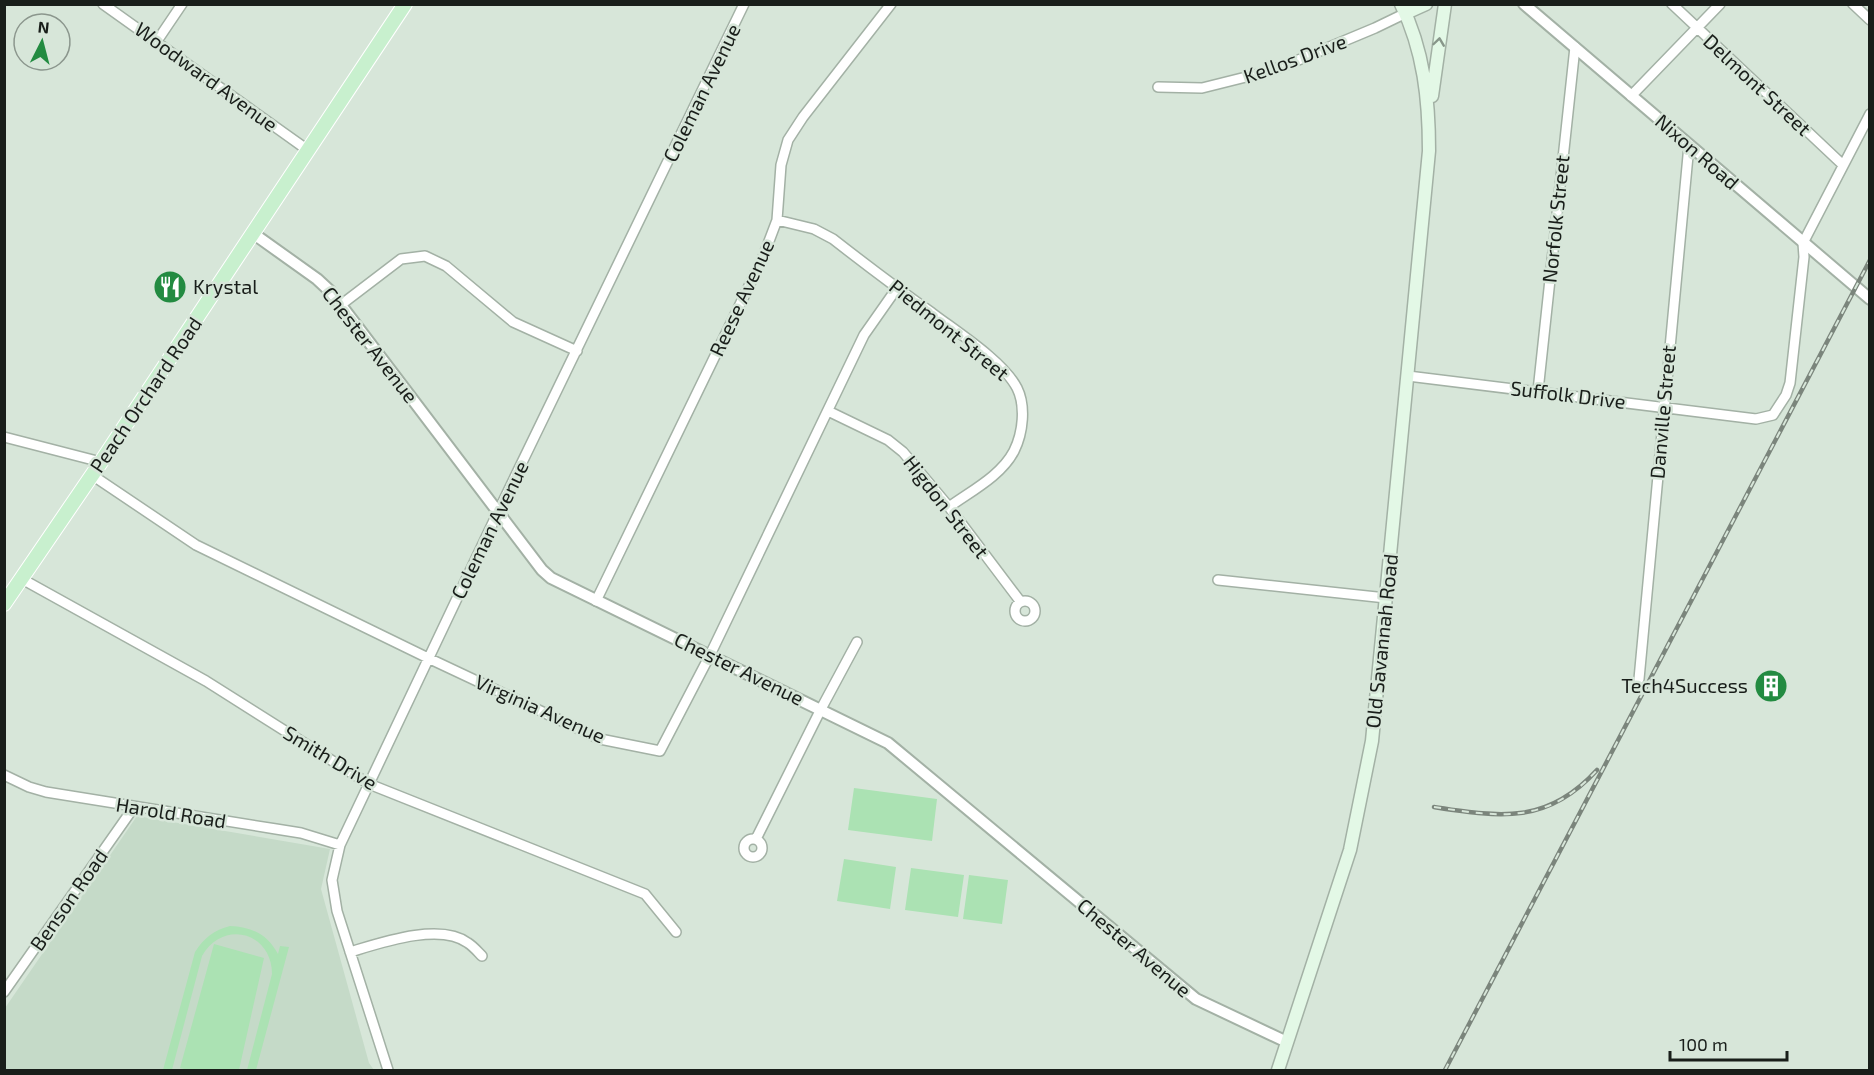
<svg xmlns="http://www.w3.org/2000/svg" width="1874" height="1075" font-family="'Exo 2',sans-serif">
	<style>
		.built { fill: #c5dac8 }
		.green { fill: #abe2b3 }
		.lines { fill: none; stroke-linecap: round; stroke-linejoin: round }
		.minor-casing { stroke: #a3b1a5; stroke-width: 12 }
		.tertiary-casing { stroke: #a3b1a5; stroke-width: 14 }
		.secondary-casing { stroke: #a3b1a5; stroke-width: 15 }
		.primary-casing { stroke: #fff; stroke-width: 16 }
		.minor { stroke: #fff; stroke-width: 9 }
		.tertiary { stroke: #fff; stroke-width: 10 }
		.secondary { stroke: #e3f8e6; stroke-width: 12 }
		.primary { stroke: #c8f0ce; stroke-width: 14 }
		.rail-casing { stroke: #7b857c; stroke-width: 4.5 }
		.rail { stroke: #d7e6d9; stroke-width: 2; stroke-dasharray: 7; stroke-linecap: butt }
		.oneway { stroke: #88968a }
		.labels { text-anchor: middle; stroke-width: 5; stroke-linejoin: round; paint-order: stroke }
		.street-label { font-size: 20px; fill: #191e1a; stroke: #d7e6d9 }
		.poi-label { font-size: 20px; fill: #191e1a; stroke: #d7e6d9; text-anchor: start }
	</style>
	<rect width="100%" height="100%" fill="#d7e6d9"/>
	<path class="built" d="M137 816 330 849 321 889 369 1063 374 1070H5V1008Z"/>
	<path class="green" d="M854 788 937 799 932 841 848 830Z
		M844 859 896 867 890 909 837 901Z
		M911 868 964 875 958 917 905 910Z
		M969 875 1008 880 1002 924 963 919Z
		M230 926C252 927 267 934 278 954L280 946 289 947 256 1070H247L272 974C272 932 223 919 202 956L172 1070H163L195 952C204 938 214 930 230 926Z
		M214 944 264 958 239 1070H189L180 1068Z"/>
	<g class="lines">
		<defs>
			<path id="minor" d="M103 4 309 151
				M1672 4 1843 165
				M1853 4 1870 20
				M157 41 182 4
				M1158 87 1202 88 1258 74 1284 66 1375 28 1406 13
				M1631 96 1720 4
				M777 220 814 229 833 239C865 264 898 289 932 313 957 332 1003 361 1017 388 1026 406 1023 433 1014 451 1001 476 971 491 949 507
				M342 304 401 259 425 256 446 266 513 322 577 351
				M1408 376 1756 419 1773 415 1786 395 1790 383 1804 257 1803 243 1870 114
				M1538 391 1575 47
				M828 411 888 440 903 452 949 507 1020 601
				M4 437 101 462
				M92 475 196 545 428 658 600 739 660 751 710 655 864 335 897 288
				M22 579 206 681 369 784 645 894 676 932
				M1218 580 1386 598
				M1015 611a10 10 0 1 1 20 0a10 10 0 1 1-20 0Z
				M596 601 763 257 777 220 781 165 788 140 803 117 891 4
				M1639 679 1689 145
				M4 775 29 787 46 792 276 829 301 833 340 845
				M756 839 821 709 857 642
				M744 848a9 9 0 1 1 18 0a9 9 0 1 1-18 0Z
				M350 952C380 943 440 922 468 943 473 946 478 952 482 956
				M4 992 134 807
				M388 1070 337 911 332 880 340 845 498 512 744 4"/>
			<path id="tertiary" d="M1524 4 1870 299
				M254 234 317 279 331 292 542 570 551 578 888 743 1196 999 1287 1042"/>
			<path id="secondary" d="M1406 13 1426 4
				M1432 96 1445 4
				M1278 1070 1350 850 1372 741 1429 151C1429 100 1424 51 1401 4"/>
			<path id="primary" d="M4 604 101 462 405 4"/>
		</defs>
		<use href="#minor" class="minor-casing"/>
		<use href="#tertiary" class="tertiary-casing"/>
		<use href="#secondary" class="secondary-casing"/>
		<use href="#primary" class="primary-casing"/>
		<use href="#minor" class="minor"/>
		<use href="#tertiary" class="tertiary"/>
		<use href="#secondary" class="secondary"/>
		<use href="#primary" class="primary"/>
		<defs>
			<path id="rail" d="M1434 807C1500 817 1547 825 1597 770
				M1445 1070 1870 260"/>
		</defs>
		<use href="#rail" class="rail-casing"/>
		<use href="#rail" class="rail"/>
	</g>
	<defs><path id="oneway-chevron" d="M-2-3.5L2.5 0L-2 3.5" fill="none" stroke-width="1.6" stroke-linecap="round" stroke-linejoin="round" transform="scale(1.5)"/></defs>
	<use class="oneway" href="#oneway-chevron" transform="translate(1439 42) rotate(-82)"/>
	<defs>
		<symbol id="restaurant-disc" viewBox="-11 -11 22 22"><circle r="9.5" fill="#238b41" stroke="#d7e6d9"/><path d="M-5-6h1v4h1v-4h1v4h1v-4h1v5L-1.5 .5V6h-2V.5L-5-1ZM5-6V6H3V1.5H1.5Q1.5-4 5-6Z" fill="#fff"/></symbol>
		<symbol id="building-disc" viewBox="-11 -11 22 22"><circle r="9.5" fill="#238b41" stroke="#d7e6d9"/><path d="M-4-6H4V6H1V3H-1V6H-4ZM-2.5-4.3h1.7v1.8h-1.7ZM.8-4.3h1.7v1.8H.8ZM-2.5-1h1.7V.8h-1.7ZM.8-1h1.7V.8H.8Z" fill="#fff"/></symbol>
	</defs>
	<g fill-rule="evenodd">
		<use href="#restaurant-disc" x="151" y="268" width="38" height="38"/>
		<use href="#building-disc" x="1752" y="667" width="38" height="38"/>
	</g>
	<g class="labels">
		<g class="street-label">
			<text transform="translate(1295 59) rotate(-20)" y="7">Kellos Drive</text>
			<text transform="translate(206 77) rotate(36)" y="7">Woodward Avenue</text>
			<text transform="translate(1757 85) rotate(43)" y="7">Delmont Street</text>
			<text transform="translate(702 93) rotate(-64)" y="7">Coleman Avenue</text>
			<text transform="translate(1697 152) rotate(41)" y="7">Nixon Road</text>
			<text transform="translate(1556 219) rotate(-84)" y="7">Norfolk Street</text>
			<text transform="translate(742 298) rotate(-65)" y="7">Reese Avenue</text>
			<text transform="translate(949 330) rotate(39)" y="7">Piedmont Street</text>
			<text transform="translate(370 345) rotate(52)" y="7">Chester Avenue</text>
			<text transform="translate(146 395) rotate(-56)" y="7">Peach Orchard Road</text>
			<text transform="translate(1568 395) rotate(7)" y="7">Suffolk Drive</text>
			<text transform="translate(1663 412) rotate(-85)" y="7">Danville Street</text>
			<text transform="translate(946 507) rotate(52)" y="7">Higdon Street</text>
			<text transform="translate(490 530) rotate(-64)" y="7">Coleman Avenue</text>
			<text transform="translate(1382 641) rotate(-84)" y="7">Old Savannah Road</text>
			<text transform="translate(739 669) rotate(26)" y="7">Chester Avenue</text>
			<text transform="translate(540 709) rotate(24)" y="7">Virginia Avenue</text>
			<text transform="translate(330 758) rotate(31)" y="7">Smith Drive</text>
			<text transform="translate(171 813) rotate(9)" y="7">Harold Road</text>
			<text transform="translate(69 900) rotate(-55)" y="7">Benson Road</text>
			<text transform="translate(1134 948) rotate(40)" y="7">Chester Avenue</text>
		</g>
		<g class="poi-label">
			<text x="193" y="294">Krystal</text>
			<text x="1748" y="693" text-anchor="end">Tech4Success</text>
		</g>
	</g>
	<rect width="1874" height="1075" fill="none" stroke="#191e1a" stroke-width="12"/>
	<g transform="translate(42 42) rotate(6)"><circle r="28" fill="#d7e6d9" stroke="#8b968d" stroke-width="1.5"/>
	<path d="M0-4.5L10 22L0 15L-10 22Z" fill="#238b41"/>
	<text y="-9" font-size="16" font-weight="bold" text-anchor="middle" fill="#191e1a">N</text>
	</g>
	<path d="M1670 1051v9h117v-9" fill="none" stroke="#191e1a" stroke-width="3"/>
	<text x="1679" y="1051" font-size="18" fill="#191e1a" stroke="#d7e6d9" stroke-width="4.5" paint-order="stroke">100 m</text>
</svg>
